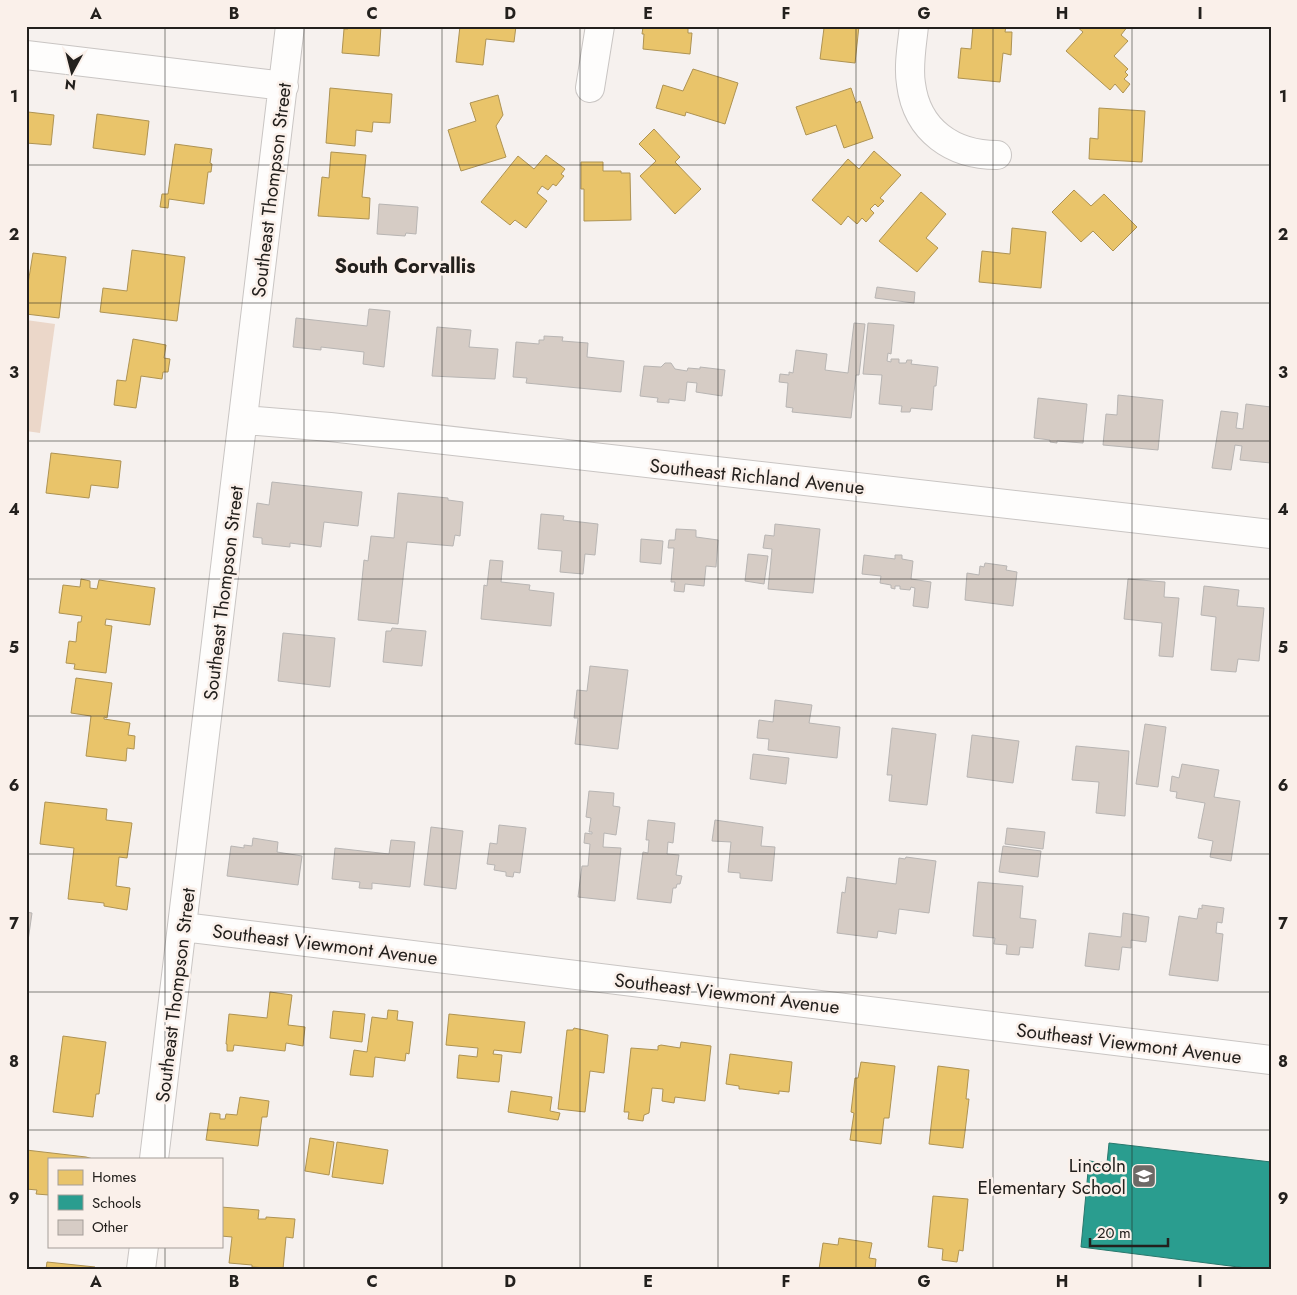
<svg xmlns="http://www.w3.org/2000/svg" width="1297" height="1295" font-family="Jost,sans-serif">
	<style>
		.green { fill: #ebd7c9 }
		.homes { fill: #e9c46a; stroke: #ae9353 }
		.schools { fill: #2a9d8f; stroke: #28786d }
		.building { fill: #d6ccc5; stroke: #b8b5b3 }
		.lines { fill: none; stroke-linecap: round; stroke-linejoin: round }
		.minor-casing { stroke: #c9c5c3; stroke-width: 30 }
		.minor { stroke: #fefdfc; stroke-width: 28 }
		.grid { fill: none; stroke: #23201d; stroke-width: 1; stroke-opacity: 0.55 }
		.labels { text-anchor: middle; stroke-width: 5; stroke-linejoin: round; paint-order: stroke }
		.street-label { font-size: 19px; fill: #23201d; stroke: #faf0ea }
		.poi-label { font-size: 19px; fill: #23201d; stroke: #faf0ea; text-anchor: end }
		.neighbourhood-label { font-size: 20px; font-weight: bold; fill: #23201d; stroke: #faf0ea }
		.neatline { fill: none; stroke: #23201d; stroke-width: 2 }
		.grid-label { font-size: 16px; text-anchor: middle; font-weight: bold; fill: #23201d }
	</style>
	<rect width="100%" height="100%" fill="#f6f1ee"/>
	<path class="green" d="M26 320 55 324 40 433 26 431Z"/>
	<path class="homes" d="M348 26H381L379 56 342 53 344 29H348Z
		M460 26H516L514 42 486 39 483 65 456 62Z
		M645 26H688V33H692L690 54 643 49 644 34H642L643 27Z
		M820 26H859L855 63 820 59 824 28H819Z
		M973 26H1006L1005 32H1012L1011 55 1003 53 1000 82 958 78 961 48 971 49Z
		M1076 26H1128L1121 35 1128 41 1114 56 1128 69 1125 72 1128 75 1124 79 1130 84 1123 93 1115 84 1110 90 1066 51 1083 32Z
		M693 69 738 83 725 124 686 112 685 116 656 108 663 85 683 91Z
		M330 88 392 94 390 123 373 122 372 132 356 130 355 146 326 143Z
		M851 88 856 103 860 101 873 138 844 148 836 125 806 135 796 107Z
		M498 95 503 115 496 126 506 157 461 171 448 130 476 121 470 103Z
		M26 108H28V112L54 115 51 145 26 143Z
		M1099 108 1145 111 1142 162 1089 159 1090 138 1098 139Z
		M97 114 149 121 145 155 93 148Z
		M654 129 680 157 675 162 701 189 675 214 640 176 656 161 639 144Z
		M175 144 212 149 210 163 212 164 211 172H208L204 204 169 199 168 208 160 207 162 194H168Z
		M874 151 901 175 880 198 884 201 878 207 875 204 870 209 874 213 866 222 862 218 857 224 848 216 841 225 812 200 848 159 859 169Z
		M331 152 366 155 362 197 370 198 369 219 318 216 322 177 329 178Z
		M546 155 565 169 561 174 564 176 556 186 553 184 548 190 542 186 537 193 547 201 526 228 515 220 510 225 481 202 518 156 534 169Z
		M581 162H603V171H621V173H630L631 220 584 221V189H581Z
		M1074 190 1091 206 1104 194 1137 227 1113 251 1093 231 1081 242 1052 212Z
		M921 192 946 214 926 238 938 248 917 272 879 241Z
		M1012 228 1046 232 1041 288 979 282 982 251 1010 254Z
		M132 250 185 257 177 321 100 312 103 288 127 291Z
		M33 253 66 257 59 318 26 314V296Z
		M133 339 166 345 164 358 170 359 168 372H163L162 379 141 376 136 408 114 405 117 380 126 381Z
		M51 453 121 461 118 488 91 485 89 498 46 493Z
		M81 579 90 581V588L97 589 99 580 155 588 150 625 106 619 105 625 112 626 106 673 74 669 75 664 66 663 69 641 76 642 78 622H81L82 616 59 613 63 585 80 587Z
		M76 678 112 683 107 718 104 717V719L130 723 128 735 135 736 134 749 127 748 126 761 86 756 91 716 71 713Z
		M45 802 107 809 106 820 132 823 127 858 119 857 116 886 130 888 127 910 104 906V903L68 899 74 848 40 844Z
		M270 992 292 995 288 1025 305 1027 303 1046 286 1043 285 1051 234 1045 233 1051H227V1044H226L229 1014 267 1018Z
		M388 1010 398 1011 397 1020 413 1022 409 1054 406 1053 405 1061 375 1057 373 1077 350 1075 354 1050 367 1052 372 1017 387 1019Z
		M333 1011 365 1014 362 1042 330 1038Z
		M449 1014 525 1022 521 1053 494 1050 493 1054 502 1055 499 1082 457 1078 459 1055 477 1057 478 1048 446 1045Z
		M574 1028 608 1035 604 1073 590 1071 585 1112 558 1109 567 1030H573Z
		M63 1036 106 1042 99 1094H96L93 1117 53 1112Z
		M681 1042 711 1046 705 1101 675 1097 674 1103 662 1101 663 1089 652 1088 649 1113 644 1115 643 1121 628 1119 629 1112H624L631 1048 658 1050V1046L661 1045 680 1048Z
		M730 1054 792 1062 789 1092 779 1091V1094L742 1089H739V1086L726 1084Z
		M861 1062 895 1066 889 1118H884L881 1144 850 1140 854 1113 851 1112 855 1078H858Z
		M938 1066 969 1070 966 1099H969L963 1148 929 1144Z
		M511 1091 552 1097 550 1111 560 1113 558 1120 508 1112Z
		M240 1097 269 1101 267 1117H262L258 1146 206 1140 210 1113 220 1114V1119H225L226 1114 237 1115Z
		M310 1138 334 1142 329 1175 305 1171Z
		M337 1142 388 1150 383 1184 332 1177Z
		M26 1150 86 1157 93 1159H49V1195L36 1194 37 1190 26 1189Z
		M933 1196 968 1199 963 1251 959 1250 957 1262 942 1260 943 1249 928 1247Z
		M221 1207 259 1210 258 1219H266V1217L295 1219 293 1238 286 1237 283 1269 252 1267V1265L229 1263 232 1237 221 1236Z
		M839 1238 872 1243 869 1258 876 1259 875 1269H819L823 1243 838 1245Z
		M47 1262 95 1267V1269H46Z"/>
	<path class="schools" d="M1109 1143 1271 1162V1269H1254L1081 1247 1089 1161 1107 1163Z"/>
	<path class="building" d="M379 204 418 207 416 234 406 233 405 236 377 234Z
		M877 287 915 292 914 303 875 298Z
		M369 309 390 311 384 367 363 364 364 352 321 347V350L293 347 296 318 367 326Z
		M854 323 865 324 859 375H856L851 418 792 412 793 408 786 407 788 383 779 382 780 374 789 375V372L793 373 796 350 827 354 825 370 848 373Z
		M868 323 894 325 891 354 888 353 887 361 891 362V359H899V363H906L907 360H912L911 364 938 367 936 386H934L932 410 911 408 910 412H901L902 406 879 404 882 375 863 374Z
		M437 327 471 330 469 347 498 349 495 379 432 376Z
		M544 336 563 337 562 341 588 343 587 357 624 361 621 392 526 383 527 378 513 377 516 342 539 344V340H544Z
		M665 363H671L675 369 687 371 688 368 700 369V367L725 370 722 396 696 392 697 383 687 382 685 401 669 399V403L657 402 658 398 640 396 644 366 661 367Z
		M1118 395 1163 400 1158 450 1103 445 1106 414 1117 415Z
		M1038 398 1087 404 1083 443 1057 441V443L1050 442V440L1034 438Z
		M1246 404 1271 407V463L1240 460 1242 446 1235 445 1231 470 1212 468 1221 411 1238 413 1236 428 1243 429Z
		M272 482 362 492 358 526 324 522 321 547 290 543V547L262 544V538L253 537 257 503 269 505Z
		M398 493 448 498V500L463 502 460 536 455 535 453 546 407 542 398 624 358 620 364 560 368 561 371 536 394 538Z
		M541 514 564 516 563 520 598 524 595 555 585 554 583 574 560 572 562 551 538 549Z
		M775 524 820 529 813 593 768 589 772 549 763 548 765 535 774 536Z
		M676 529 696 530V537L718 540 716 567 706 566 704 586 685 584 684 592 674 591 675 582H671L674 548H668L669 540H675Z
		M641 539 663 541 661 564 640 562Z
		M748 554 768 556 764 584 745 581Z
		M864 555 895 559V555H902V559L913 561 911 579 931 582 928 608 913 606 915 588 911 587 910 590 900 589V586H895V589L891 588V585L880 583 881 576 862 574Z
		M490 560 503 561 501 582 530 585 529 590 554 593 551 626 481 619 484 585 487 586Z
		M985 563 1007 566 1006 570 1017 572 1013 606 965 600 967 573 979 575 980 566 984 567Z
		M1128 579 1165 582 1164 597 1179 598 1173 657 1159 656 1162 623 1124 619Z
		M1204 586 1239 590 1237 606 1264 608 1259 661 1238 659 1236 672 1211 670 1216 617 1201 615Z
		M392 628 426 631 422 666 383 662 386 631H391Z
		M283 633 335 638 330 687 278 681Z
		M590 666 628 670 618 749 575 744 578 718H574L577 690 587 691Z
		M775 700 812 705 809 723 840 727 837 758 768 750 769 739 757 738 759 720 773 722Z
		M1145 724 1166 727 1158 787 1136 784Z
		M892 728 936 734 927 805 889 801 892 775H887Z
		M972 735 1019 741 1013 783 967 777Z
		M1076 746 1129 751 1125 816 1096 813 1099 782 1072 780Z
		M753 754 789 758 786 784 750 779Z
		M1182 764 1219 770 1214 797 1240 801 1231 861 1210 857 1213 841 1198 838 1205 803 1176 798 1177 792 1170 791 1172 776 1179 778Z
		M589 791 614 793 613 806 620 807 616 835 604 833 603 847 621 848 615 901 578 897 582 866H588L590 844 584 843 585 833 592 834V832H589L591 818 586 817Z
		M648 820 675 823 673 843 668 842 667 854 679 855 676 875 682 876 680 884H677L676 888H673L671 903 637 899 643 852 648 853 649 840H646Z
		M715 820 763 827 761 846 775 847 772 881 740 878V873L728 872 731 842 712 841Z
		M499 825 526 828 520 873 514 872 513 877 506 876V872L494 870 495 865 487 864 490 843 497 844Z
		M431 827 463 831 456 889 424 885Z
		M1007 828 1045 832 1043 849 1005 844Z
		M253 838 278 842 277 852 302 856 298 885 227 876 231 846 244 848V845L252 846Z
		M391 840 415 842 410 887 372 883V889L359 888 360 882 332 879 335 848 389 854Z
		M1003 846 1041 851 1038 877 999 872Z
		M906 857 936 861 929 913 899 909 896 934 878 931 877 938 837 933 842 892 845 893 847 877 896 884 899 858 905 859Z
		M978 882 1023 886 1020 918 1036 920 1033 948 1020 947 1019 955 1006 954 1007 945 994 944 995 938 973 936Z
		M1202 905 1224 908 1222 923 1217 922 1216 933 1223 934 1218 981 1169 975 1179 916 1197 919 1199 908 1202 909Z
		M26 912 32 913 27 948H26Z
		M1123 913 1149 917 1146 942 1131 940V948L1122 947 1119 970 1085 966 1089 933 1121 937Z"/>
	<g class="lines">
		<defs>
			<path id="minor" d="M914 26C912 45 908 66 911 84 917 131 953 155 997 155
				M26 55 284 86
				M590 88 600 26
				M244 420 330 427 1271 534
				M183 927 1271 1060
				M154 1159 290 26
				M141 1269 144 1246"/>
		</defs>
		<use href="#minor" class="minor-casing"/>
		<use href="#minor" class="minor"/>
	</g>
	<path class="grid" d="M165 26V1159M304 26V1269M442 26V1269M580 26V1269M718 26V1269M856 26V1269M993 26V1269M1132 26V1269M26 165H1271M26 303H1271M26 441H1271M26 579H1271M26 716H1271M26 854H1271M26 992H1271M26 1130H1271M165 1246V1269"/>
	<defs>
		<symbol id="school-square" viewBox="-11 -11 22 22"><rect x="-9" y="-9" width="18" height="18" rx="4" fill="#6d6966" stroke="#faf0ea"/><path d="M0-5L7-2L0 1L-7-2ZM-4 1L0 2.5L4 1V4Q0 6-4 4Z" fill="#fff"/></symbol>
	</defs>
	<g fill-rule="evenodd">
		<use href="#school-square" x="1130" y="1162" width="28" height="28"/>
	</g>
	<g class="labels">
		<g class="street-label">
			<text transform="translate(271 190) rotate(-83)" y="7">Southeast Thompson Street</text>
			<text transform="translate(757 476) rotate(6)" y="7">Southeast Richland Avenue</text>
			<text transform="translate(223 593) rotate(-83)" y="7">Southeast Thompson Street</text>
			<text transform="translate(325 944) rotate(7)" y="7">Southeast Viewmont Avenue</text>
			<text transform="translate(727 993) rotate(7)" y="7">Southeast Viewmont Avenue</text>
			<text transform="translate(175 995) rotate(-83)" y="7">Southeast Thompson Street</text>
			<text transform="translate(1129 1043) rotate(7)" y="7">Southeast Viewmont Avenue</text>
		</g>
		<g class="poi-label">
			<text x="1126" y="1172">Lincoln<tspan x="1126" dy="22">Elementary School</tspan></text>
		</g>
		<g class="neighbourhood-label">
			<text x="405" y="273">South Corvallis</text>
		</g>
	</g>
	<rect width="1297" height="1295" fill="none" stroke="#faf0ea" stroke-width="55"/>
	<rect x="48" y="1158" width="175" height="90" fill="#faf0ea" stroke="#a49d98"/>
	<rect x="58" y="1170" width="25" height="15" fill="#e9c46a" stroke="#a49d98"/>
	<text x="92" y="1182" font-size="15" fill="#23201d">Homes</text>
	<rect x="58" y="1195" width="25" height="15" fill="#2a9d8f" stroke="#a49d98"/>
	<text x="92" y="1208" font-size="15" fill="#23201d">Schools</text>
	<rect x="58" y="1220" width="25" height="15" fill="#d6ccc5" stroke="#a49d98"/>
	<text x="92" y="1232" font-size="15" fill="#23201d">Other</text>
	<g transform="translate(72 72) rotate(187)" stroke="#faf0ea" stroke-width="4" paint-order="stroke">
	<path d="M0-4L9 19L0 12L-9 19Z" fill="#23201d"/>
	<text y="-8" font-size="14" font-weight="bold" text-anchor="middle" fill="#23201d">N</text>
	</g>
	<path d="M1090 1238v8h78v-8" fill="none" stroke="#23201d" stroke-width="2.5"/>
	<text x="1097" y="1238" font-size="15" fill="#23201d" stroke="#faf0ea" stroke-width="4" paint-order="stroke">20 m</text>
	<rect x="28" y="28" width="1242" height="1240" class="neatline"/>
	<g class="grid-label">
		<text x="96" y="19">A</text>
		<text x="234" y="19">B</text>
		<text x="372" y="19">C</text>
		<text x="510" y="19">D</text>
		<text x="648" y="19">E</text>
		<text x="786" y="19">F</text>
		<text x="924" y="19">G</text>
		<text x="1062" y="19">H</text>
		<text x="1200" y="19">I</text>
		<text x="14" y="102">1</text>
		<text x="1283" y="102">1</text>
		<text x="14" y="240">2</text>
		<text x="1283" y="240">2</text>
		<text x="14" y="378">3</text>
		<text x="1283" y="378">3</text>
		<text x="14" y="515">4</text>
		<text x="1283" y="515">4</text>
		<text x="14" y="653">5</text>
		<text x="1283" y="653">5</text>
		<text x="14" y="791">6</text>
		<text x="1283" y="791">6</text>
		<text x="14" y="929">7</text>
		<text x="1283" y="929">7</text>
		<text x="14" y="1067">8</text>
		<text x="1283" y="1067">8</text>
		<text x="14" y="1204">9</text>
		<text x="1283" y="1204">9</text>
		<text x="96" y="1287">A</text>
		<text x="234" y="1287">B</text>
		<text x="372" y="1287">C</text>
		<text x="510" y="1287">D</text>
		<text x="648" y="1287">E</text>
		<text x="786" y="1287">F</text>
		<text x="924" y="1287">G</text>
		<text x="1062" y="1287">H</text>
		<text x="1200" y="1287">I</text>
	</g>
</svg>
